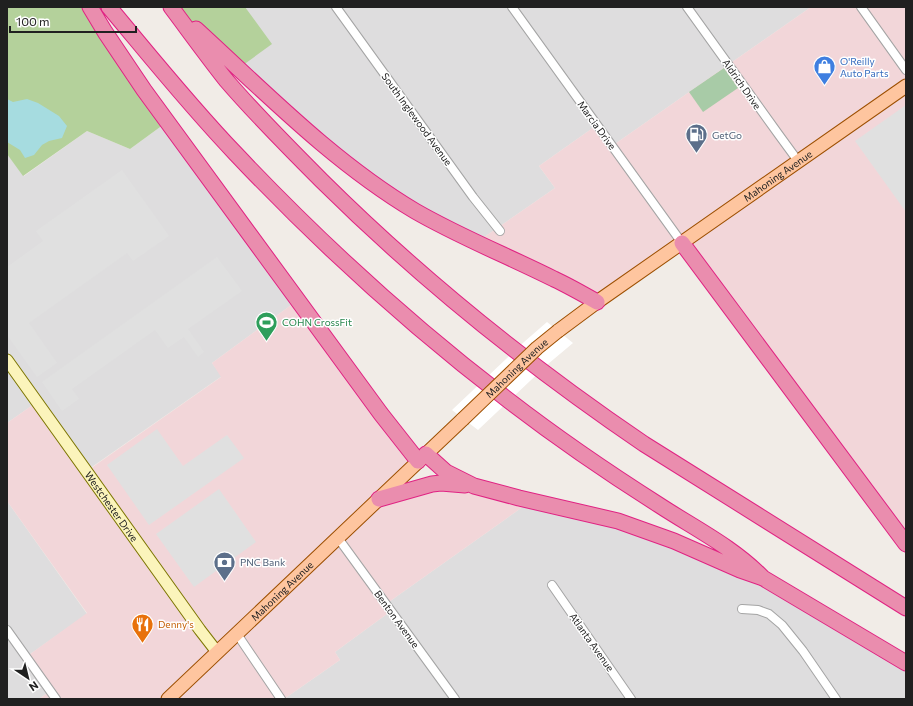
<svg xmlns="http://www.w3.org/2000/svg" width="913" height="706" font-family="Commissioner,sans-serif">
	<style>
		.residential { fill: #deddde }
		.commercial { fill: #f2d6d9 }
		.forest { fill: #b4d19b }
		.cemetery { fill: #a8cba7 }
		.parking { fill: #e0e0e0 }
		.water { fill: #a6dce0 }
		.pier { fill: #fff }
		.lines { fill: none; stroke-linecap: round; stroke-linejoin: round }
		.street-casing { stroke: #a4a4a4; stroke-width: 10 }
		.secondary-casing { stroke: #7d7602; stroke-width: 13 }
		.primary-casing { stroke: #9d4f00; stroke-width: 15 }
		.highway-casing { stroke: #e02383; stroke-width: 17 }
		.street { stroke: #fff; stroke-width: 8 }
		.secondary { stroke: #fbf4bb; stroke-width: 11 }
		.primary { stroke: #fec59f; stroke-width: 13 }
		.highway { stroke: #ea8dae; stroke-width: 15 }
		.primary-bridge-casing { stroke: #9d4f00; stroke-width: 15; stroke-linecap: butt }
		.primary-bridge { stroke: #fec59f; stroke-width: 13 }
		.labels { text-anchor: middle; stroke-width: 3; stroke-linejoin: round; paint-order: stroke }
		.shop-label { font-size: 10px; fill: #366cbe; stroke: #fff; text-anchor: start }
		.street-label { font-size: 10px; fill: #202020; stroke: #fff }
		.service-label { font-size: 10px; fill: #4e5e75; stroke: #fff; text-anchor: start }
		.leisure-label { font-size: 10px; fill: #27864d; stroke: #fff; text-anchor: start }
		.food-label { font-size: 10px; fill: #c56008; stroke: #fff; text-anchor: start }
	</style>
	<rect width="100%" height="100%" fill="#f1ece7"/>
	<path class="residential" d="M173 7H811L612 146 597 125 539 166 555 188 477 242 387 193Z
		M167 122 298 300 212 363 222 376 86 471 37 402 7 423V154L24 176 87 131 130 149Z
		M7 501 87 614 26 657 50 691 39 699H7Z
		M531 501 698 551 906 663V699H284L340 660 335 652 391 611 386 604Z"/>
	<path class="commercial" d="M811 7H906V544L682 243 597 302 477 242 555 188 539 166 597 125 612 146Z
		M298 300 418 461 380 498 432 484 531 501 386 604 391 611 335 652 340 660 284 699 278 695 273 699H39L50 691 26 657 87 613 7 501V423L37 402 87 471 221 377 212 363Z"/>
	<path class="forest" d="M7 7H90L167 122 130 149 87 131 23 176 7 154Z
		M173 7H245L272 44 239 68Z"/>
	<path class="cemetery" d="M724 68 738 88 703 112 689 92Z"/>
	<path class="parking" d="M906 105V212L855 141Z
		M122 170 169 236 133 261 127 253 29 323 57 363 37 377 7 335V267L43 241 36 231Z
		M217 257 242 291 188 329 204 352 198 357 184 337 168 348 155 330 72 389 79 399 62 411 42 382Z
		M157 429 183 466 227 435 244 458 149 525 107 465Z
		M219 489 256 542 194 587 156 534Z"/>
	<path class="water" d="M7 99 13 102 27 99 38 103 59 116 67 126 62 138 49 141 42 145 34 155 25 158 20 150 7 142Z"/>
	<path class="pier" d="M547 322 573 343 548 364 478 430 452 410 524 342Z"/>
	<g class="lines">
		<defs>
			<path id="street" d="M336 7 473 197 500 231
				M512 7 682 243
				M687 7 779 135 798 161
				M861 7 906 70
				M338 538 455 699
				M552 585 631 699
				M742 609 758 610 769 614 782 625 803 651 836 699
				M7 630 56 699
				M237 634 281 699"/>
			<g id="secondary">
				<path id="s1" d="M7 360 200 630 217 652"/>
			</g>
			<g id="primary">
				<path id="s2" d="M558 331 597 302 906 86"/>
				<path id="s3" d="M168 699 463 419"/>
			</g>
			<path id="highway" d="M90 7 105 32 144 90 381 414 418 461
				M109 7C150 56 190 106 235 153 319 242 410 325 508 400 556 437 607 472 659 505 694 528 733 547 763 578
				M171 7C189 31 207 56 226 80 256 115 289 148 322 181 421 279 529 366 644 444L906 608
				M196 29C266 93 333 162 415 211 460 237 508 256 554 279 569 286 583 294 597 302
				M682 243 906 544
				M426 454 446 472 474 486 519 498 618 521 674 541 740 570 763 578 906 663
				M379 499 432 484 441 483 465 485"/>
		</defs>
		<use href="#street" class="street-casing"/>
		<use href="#secondary" class="secondary-casing"/>
		<use href="#primary" class="primary-casing"/>
		<use href="#highway" class="highway-casing"/>
		<use href="#street" class="street"/>
		<use href="#secondary" class="secondary"/>
		<use href="#primary" class="primary"/>
		<use href="#highway" class="highway"/>
		<defs>
			<g id="primary-bridge">
				<path id="s4" d="M463 419 537 348 558 331"/>
			</g>
		</defs>
		<use href="#primary-bridge" class="primary-bridge-casing"/>
		<use href="#primary-bridge" class="primary-bridge"/>
	</g>
	<defs>
		<symbol id="shop-pin" viewBox="-11 -11 22 30"><path d="M0 17L-7.5 6A9.5 9.5 0 1 1 7.5 6Z" fill="#3f7fe0" stroke="#fff"/><path d="M-5-2.5h2.3a2.7 3.5 0 0 1 5.4 0H5L5.5 6h-11ZM-1.5-2.5h3a1.5 2.3 0 0 0-3 0Z" fill="#fff"/></symbol>
		<symbol id="fuel-pin" viewBox="-11 -11 22 30"><path d="M0 17L-7.5 6A9.5 9.5 0 1 1 7.5 6Z" fill="#5c6f8a" stroke="#fff"/><path d="M-5.5-6h7V0h2V4h1.3V-2.5L3-4.5l.8-.8L6-3V5H2.5V1h-1V6h-7ZM-4.2-4.7v3.2H.2V-4.7Z" fill="#fff"/></symbol>
		<symbol id="stadium-pin" viewBox="-11 -11 22 30"><path d="M0 17L-7.5 6A9.5 9.5 0 1 1 7.5 6Z" fill="#2e9e5b" stroke="#fff"/><path d="M0-5a6.5 5 0 1 0 0 10a6.5 5 0 1 0 0-10ZM-3.5-1.8h7v3.6h-7Z" fill="#fff"/></symbol>
		<symbol id="bank-pin" viewBox="-11 -11 22 30"><path d="M0 17L-7.5 6A9.5 9.5 0 1 1 7.5 6Z" fill="#5c6f8a" stroke="#fff"/><path d="M-6-4H6V4H-6ZM0-2.3a2.3 2.3 0 1 0 0 4.6a2.3 2.3 0 1 0 0-4.6Z" fill="#fff"/></symbol>
		<symbol id="restaurant-pin" viewBox="-11 -11 22 30"><path d="M0 17L-7.5 6A9.5 9.5 0 1 1 7.5 6Z" fill="#e8710a" stroke="#fff"/><path d="M-5-6h1v4h1v-4h1v4h1v-4h1v5L-1.5 .5V6h-2V.5L-5-1ZM5-6V6H3V1.5H1.5Q1.5-4 5-6Z" fill="#fff"/></symbol>
	</defs>
	<g fill-rule="evenodd">
		<use href="#shop-pin" x="812" y="54" width="25" height="34"/>
		<use href="#fuel-pin" x="684" y="122" width="25" height="34"/>
		<use href="#stadium-pin" x="254" y="310" width="25" height="34"/>
		<use href="#bank-pin" x="212" y="550" width="25" height="34"/>
		<use href="#restaurant-pin" x="130" y="612" width="25" height="34"/>
	</g>
	<g class="labels">
		<g class="shop-label">
			<text x="840" y="65">O'Reilly<tspan x="840" dy="12">Auto Parts</tspan></text>
		</g>
		<g class="street-label">
			<text transform="translate(742 84) rotate(55)" y="4">Aldrich Drive</text>
			<text transform="translate(417 119) rotate(54)" y="4">South Inglewood Avenue</text>
			<text transform="translate(597 125) rotate(54)" y="4">Marcia Drive</text>
			<text dy="4" stroke="none"><textPath href="#s2" startOffset="269">Mahoning Avenue</textPath></text>
			<text dy="4" stroke="none"><textPath href="#s4" startOffset="74">Mahoning Avenue</textPath></text>
			<text dy="4" stroke="none"><textPath href="#s1" startOffset="180">Westchester Drive</textPath></text>
			<text dy="4" stroke="none"><textPath href="#s3" startOffset="157">Mahoning Avenue</textPath></text>
			<text transform="translate(397 619) rotate(54)" y="4">Benton Avenue</text>
			<text transform="translate(592 642) rotate(55)" y="4">Atlanta Avenue</text>
		</g>
		<g class="service-label">
			<text x="712" y="139">GetGo</text>
			<text x="240" y="566">PNC Bank</text>
		</g>
		<g class="leisure-label">
			<text x="282" y="326">COHN CrossFit</text>
		</g>
		<g class="food-label">
			<text x="158" y="628">Denny's</text>
		</g>
	</g>
	<rect width="913" height="706" fill="none" stroke="#202020" stroke-width="16"/>
	<g transform="translate(28 678) rotate(145)" stroke="#ffffff" stroke-width="3" paint-order="stroke">
	<path d="M0-3L7 15L0 10L-7 15Z" fill="#202020"/>
	<text y="-6" font-size="11" font-weight="bold" text-anchor="middle" fill="#202020">N</text>
	</g>
	<path d="M10 26v6h126v-6" fill="none" stroke="#202020" stroke-width="2"/>
	<text x="16" y="26" font-size="12" fill="#202020" stroke="#ffffff" stroke-width="3" paint-order="stroke">100 m</text>
</svg>
